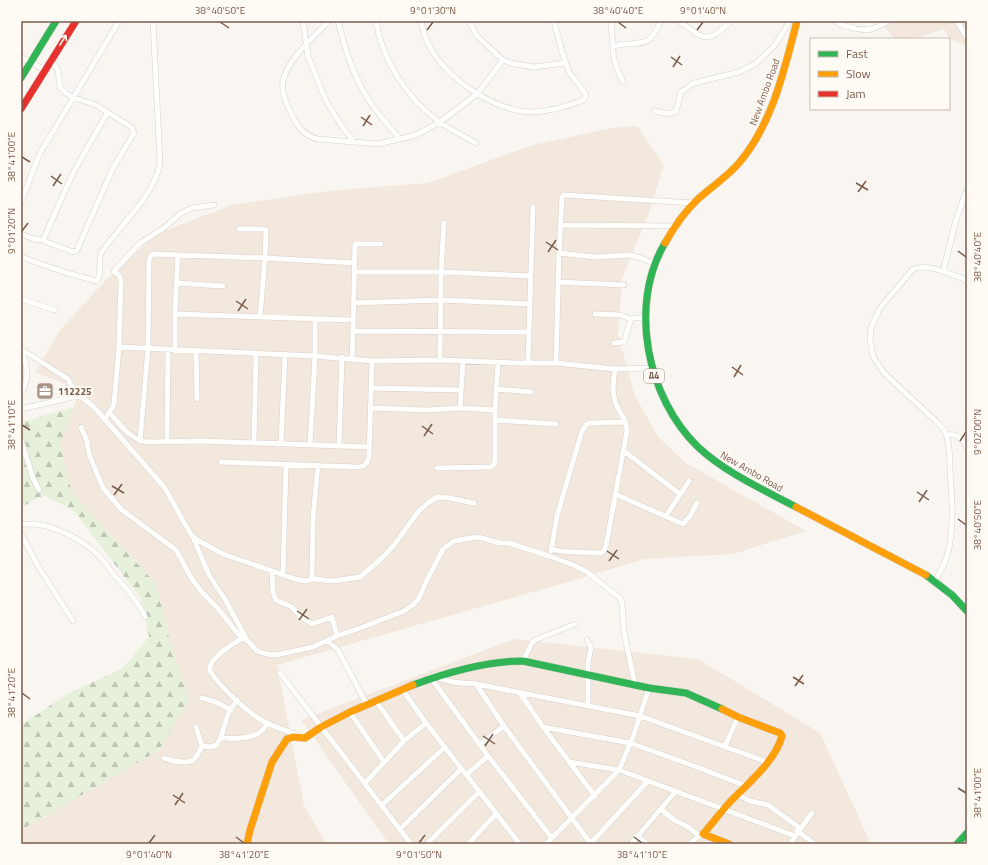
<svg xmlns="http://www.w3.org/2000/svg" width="988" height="865" font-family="'Titillium Web',sans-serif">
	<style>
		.residential { fill: #f2e8de }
		.forest { fill: url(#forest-firs) }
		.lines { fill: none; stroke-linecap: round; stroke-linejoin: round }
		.street-casing { stroke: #d7d1cb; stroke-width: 6 }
		.fast-casing { stroke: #d9d2cb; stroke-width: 8 }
		.slow-casing { stroke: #d9d2cb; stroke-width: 8 }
		.jam-casing { stroke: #d9d2cb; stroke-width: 8 }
		.street { stroke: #fefefd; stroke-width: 5 }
		.fast { stroke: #30b455; stroke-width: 7 }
		.slow { stroke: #ff9f0a; stroke-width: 7 }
		.jam { stroke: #e5322d; stroke-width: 7 }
		.oneway { stroke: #fffaf3 }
		.ticks { fill: none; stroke: #7a5c4d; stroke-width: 1.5 }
		.labels { text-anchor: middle; stroke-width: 4; stroke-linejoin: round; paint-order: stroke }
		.shield { fill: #fffaf3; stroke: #a28b7f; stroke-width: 1 }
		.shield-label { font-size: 9px; font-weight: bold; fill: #7a5c4d }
		.street-label { font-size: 10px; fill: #7a5c4d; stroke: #fffaf3 }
		.poi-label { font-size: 10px; font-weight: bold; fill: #7a5c4d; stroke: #fffaf3; text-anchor: start }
		.neatline { fill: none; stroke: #7a5c4d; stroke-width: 1.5 }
		.ticks-label { font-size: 10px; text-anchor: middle; fill: #7a5c4d }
	</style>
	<defs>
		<pattern id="forest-firs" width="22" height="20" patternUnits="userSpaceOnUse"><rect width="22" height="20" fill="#e7f0db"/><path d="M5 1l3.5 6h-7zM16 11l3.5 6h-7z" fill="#c0c6b4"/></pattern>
	</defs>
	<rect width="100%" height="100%" fill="#f9f5f0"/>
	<path class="residential" d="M880 21H967V44L965 45 951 39 944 29 911 39H895Z
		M637 126 664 165 649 213 622 278 618 334 635 396 659 438 686 463 806 531 733 554 645 559 554 586 277 665 304 806 327 844H21V830L169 638 156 584 72 493 60 443 80 390 35 372 60 330 106 280 156 234 232 205 328 191 428 183 533 145 612 128Z
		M514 639 698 659 820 733 871 844H389L301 720Z"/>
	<path class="forest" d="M74 407 60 443 72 493 156 584 169 638 189 700 159 750 21 830V725L69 693 122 669 149 637 142 600 74 511 44 495 21 507V422Z"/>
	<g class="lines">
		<defs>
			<path id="street" d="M303 21 308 56 326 101 341 125 354 142
				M329 21C315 35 287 60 283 81 281 93 287 105 292 115 298 127 304 136 318 139L378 144 416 135 440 122 477 94 503 60
				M338 21C345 49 353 75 368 99 377 113 389 126 399 138
				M376 21C382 60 407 98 438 121 450 129 463 136 476 143
				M421 21C422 26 423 31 425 36 438 74 493 112 533 112 552 111 566 107 583 100L586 97 585 93 569 72 562 52 554 21
				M469 21 477 36 503 60 514 64 534 67 565 63
				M611 21 613 46
				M679 21C704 39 707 45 731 21
				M835 21C840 24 844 26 850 27 867 33 874 29 889 21
				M957 21 967 38
				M21 57 45 70
				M623 82C618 71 612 59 613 46 636 40 651 51 660 21
				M654 111C661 112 670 116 676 111L681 92 694 83 739 72 755 64 775 45 790 21
				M21 202 39 155 119 21
				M562 225 674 226
				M239 229H263L266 230 265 258 260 317
				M21 234 34 239 44 240 46 242 73 252 77 250 113 168 134 133 131 127 96 105 72 97 66 93 60 87 58 70 51 60
				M44 240V238L72 175 107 113
				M559 253 595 257 630 255 641 258 655 264
				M21 257 67 273 97 281C102 274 98 261 101 253 118 227 157 193 160 162L153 21
				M354 272H441L531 276
				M943 272 956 220 967 189
				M558 282 624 285
				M176 283 223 286
				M21 299 55 310
				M353 303 441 300 530 304
				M175 314 178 255
				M595 314 620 315 631 319
				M353 331 355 244H381
				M614 343 624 342 631 319 634 318H646
				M119 347 121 280 119 275 114 272 115 270 140 243 164 228 181 213 192 208 214 205
				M21 349 68 379 77 396
				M175 351V314L353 320
				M196 351 197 399
				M352 359 353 331 529 332
				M440 360 441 272 444 223
				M528 363 533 207
				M556 363 559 253 562 197 564 195 694 203
				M371 388 461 390
				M496 389 531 392
				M21 393C30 380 27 365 22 350
				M371 408 426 410 460 408 495 410
				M460 408 463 361
				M21 409 77 396 83 398 94 407 165 488 186 526 193 537 201 542 223 554 295 579 305 581 312 579 333 581 360 577 382 558 394 545 418 512 429 502 438 497 449 498 474 503
				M110 413C120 425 130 439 147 442L202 441 369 447
				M105 419 114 405 119 347 315 356 372 361 440 360 515 363H556L615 369 651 368
				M495 420 556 424
				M81 427 87 441 89 454 103 488 122 510 176 550 192 579 201 591 220 611 239 635 246 640
				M946 435C956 433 963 439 967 448
				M21 440 33 478 39 490
				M140 441 148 349 149 260 152 254 265 258 355 263
				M167 442 168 350
				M254 443 256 354
				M281 444 285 354
				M310 445 315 356V319
				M339 446 342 357
				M624 451 680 494
				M221 462 355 467C364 467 367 465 369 456L372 361
				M437 468 491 467 495 463V410L498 363
				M615 494 683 524 690 516 697 503
				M666 516 689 481
				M21 525C46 519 84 540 101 558 106 563 110 570 114 575 126 588 138 601 145 617
				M21 534 38 566 73 621
				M193 537 209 575 226 601 247 640 257 651 266 654 276 655 313 647 337 636 355 630 404 611 413 605 419 598 426 582 443 549 454 541 478 537 500 543H509L549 556 573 565 587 572 621 599 622 604 624 632 635 685
				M552 549C560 553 589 552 600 553L603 552 606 546 627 431C627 422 622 416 618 408 611 395 613 383 615 369
				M551 551 557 516 582 431 587 424 590 423 626 422
				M272 571 273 592 276 600 292 607 300 616 312 624 332 617 337 636
				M283 575 286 464
				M312 579 313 518 318 465
				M935 581C939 574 943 567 946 559 955 533 952 498 950 471 950 458 950 446 946 434 944 429 941 426 937 422L884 373 873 356 870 339 871 328 880 308 913 269C930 263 951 275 967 280
				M243 638C233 644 207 659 210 671 221 688 248 713 265 722 276 728 289 731 300 736
				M587 640 590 645 591 648 588 662V706
				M328 641 338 650 367 705
				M523 661 532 643 535 640 575 624
				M280 673 411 844
				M437 677C449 683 463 683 476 684L640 716 767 762
				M431 678 488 756 552 838
				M476 684 504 726 591 844
				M402 689 426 723 520 844
				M520 693 543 727 595 796
				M202 698 216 702 231 710
				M376 701 404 741
				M350 712 384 762
				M196 727 202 746
				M543 727 630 743 686 763 746 786
				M221 737C228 740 253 738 259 733 262 731 265 727 267 723
				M480 744 504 726
				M725 746 738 717
				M164 758C171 761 190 765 195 758 198 755 200 750 202 746L210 747 217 745 221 737 228 714 237 700
				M569 762 619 770 795 836 791 844
				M466 775 488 756
				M365 783 404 741 426 723
				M738 795 750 801 768 805 800 828
				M382 805 445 747
				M661 809 674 820 688 827 700 836
				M400 829 461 769
				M797 831 815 844
				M637 836 647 844
				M795 836 812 813
				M591 843 648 781
				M427 844 479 792
				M468 844 496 814
				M546 844 619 770 633 737 649 688
				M631 844 675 792
				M689 844 701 835"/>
			<path id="fast" d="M21 78 56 21
				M665 243C628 305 647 398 698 447 726 473 762 489 796 507
				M926 575 952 595 967 611
				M413 685C448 672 485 661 523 661L649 688 686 693 722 709
				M957 844 967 833"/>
			<path id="slow" d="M665 243C674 227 684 212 698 199 711 187 727 177 739 163 773 123 784 70 797 21
				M796 507 926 575
				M722 709 738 717 780 733 782 736C775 762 747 784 729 803 720 813 712 824 703 834L729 844
				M247 844 250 830 272 762 287 739 293 737 305 738 321 727 350 712 413 685"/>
			<path id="jam" d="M21 109 76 21"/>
		</defs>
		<use href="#street" class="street-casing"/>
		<use href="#fast" class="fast-casing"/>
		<use href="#slow" class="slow-casing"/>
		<use href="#jam" class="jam-casing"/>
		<use href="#street" class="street"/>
		<use href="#fast" class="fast"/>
		<use href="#slow" class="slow"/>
		<use href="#jam" class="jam"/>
	</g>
	<defs><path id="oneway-shaft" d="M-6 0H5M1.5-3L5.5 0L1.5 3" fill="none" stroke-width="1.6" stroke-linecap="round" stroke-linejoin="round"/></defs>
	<use class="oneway" href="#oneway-shaft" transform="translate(63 40) rotate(-58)"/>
	<path class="ticks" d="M220 22 229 28M618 22 626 28M427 30 433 22M697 30 703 22M671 57 682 65M673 67 680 56M361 117 372 125M363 126 370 115M22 157 30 162M51 176 62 184M856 183 868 190M53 186 61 174M858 192 866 181M22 231 28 223M546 242 558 250M958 251 966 257M548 252 556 240M236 301 248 309M238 311 246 299M732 367 743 375M734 377 741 365M22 425 30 430M422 426 433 434M424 436 432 424M960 441 966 432M112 486 124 493M917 492 929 500M114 495 122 484M919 502 927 490M958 519 966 525M607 551 619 559M609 561 617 550M297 611 309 619M299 620 307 609M793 677 804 684M795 686 803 675M22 693 30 699M483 736 495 744M485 746 493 734M958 788 966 793M173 795 185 803M175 805 183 793M236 837 244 843M634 837 642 843M149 843 155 835M419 843 425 835"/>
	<defs>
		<symbol id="office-square" viewBox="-11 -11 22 22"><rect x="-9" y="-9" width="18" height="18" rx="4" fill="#a69286" stroke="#fffaf3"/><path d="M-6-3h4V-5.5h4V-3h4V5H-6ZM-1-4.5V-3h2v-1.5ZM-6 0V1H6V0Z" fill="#fff"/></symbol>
	</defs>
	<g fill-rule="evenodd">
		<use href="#office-square" x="35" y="381" width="20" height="20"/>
	</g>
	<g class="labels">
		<rect class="shield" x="644" y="369" width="20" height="14" rx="3"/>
		<g class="shield-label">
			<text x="654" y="379">A4</text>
		</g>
		<g class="street-label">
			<text transform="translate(764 92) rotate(-70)" y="4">New Ambo Road</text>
			<text transform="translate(752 471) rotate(30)" y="4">New Ambo Road</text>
		</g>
		<g class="poi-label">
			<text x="58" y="395">112225</text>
		</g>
	</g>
	<rect width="988" height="865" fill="none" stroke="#fffaf3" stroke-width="44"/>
	<rect x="810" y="38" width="140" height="72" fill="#fffaf3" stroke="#cabbb1"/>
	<rect x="818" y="51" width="20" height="6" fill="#30b455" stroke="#cabbb1"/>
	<text x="846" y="58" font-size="12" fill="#7a5c4d">Fast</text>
	<rect x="818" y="71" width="20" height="6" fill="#ff9f0a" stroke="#cabbb1"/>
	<text x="846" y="78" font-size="12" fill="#7a5c4d">Slow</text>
	<rect x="818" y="91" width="20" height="6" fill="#e5322d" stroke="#cabbb1"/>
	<text x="846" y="98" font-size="12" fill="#7a5c4d">Jam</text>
	<rect x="22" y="22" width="944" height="821" class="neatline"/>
	<g class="ticks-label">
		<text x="220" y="14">38°40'50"E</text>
		<text x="433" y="14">9°01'30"N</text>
		<text x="618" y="14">38°40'40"E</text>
		<text x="703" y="14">9°01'40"N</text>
		<text transform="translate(11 157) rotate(-90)" y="4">38°41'00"E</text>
		<text transform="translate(11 231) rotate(-90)" y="4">9°01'20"N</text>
		<text transform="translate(977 257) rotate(-90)" y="4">38°40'40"E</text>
		<text transform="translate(11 425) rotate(-90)" y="4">38°41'10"E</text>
		<text transform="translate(977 432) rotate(-90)" y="4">9°02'00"N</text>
		<text transform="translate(977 525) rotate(-90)" y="4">38°40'50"E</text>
		<text transform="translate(11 693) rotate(-90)" y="4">38°41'20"E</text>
		<text transform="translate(977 793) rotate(-90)" y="4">38°41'00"E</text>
		<text x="149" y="858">9°01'40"N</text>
		<text x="244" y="858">38°41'20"E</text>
		<text x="419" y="858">9°01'50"N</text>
		<text x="642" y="858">38°41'10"E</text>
	</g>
</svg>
